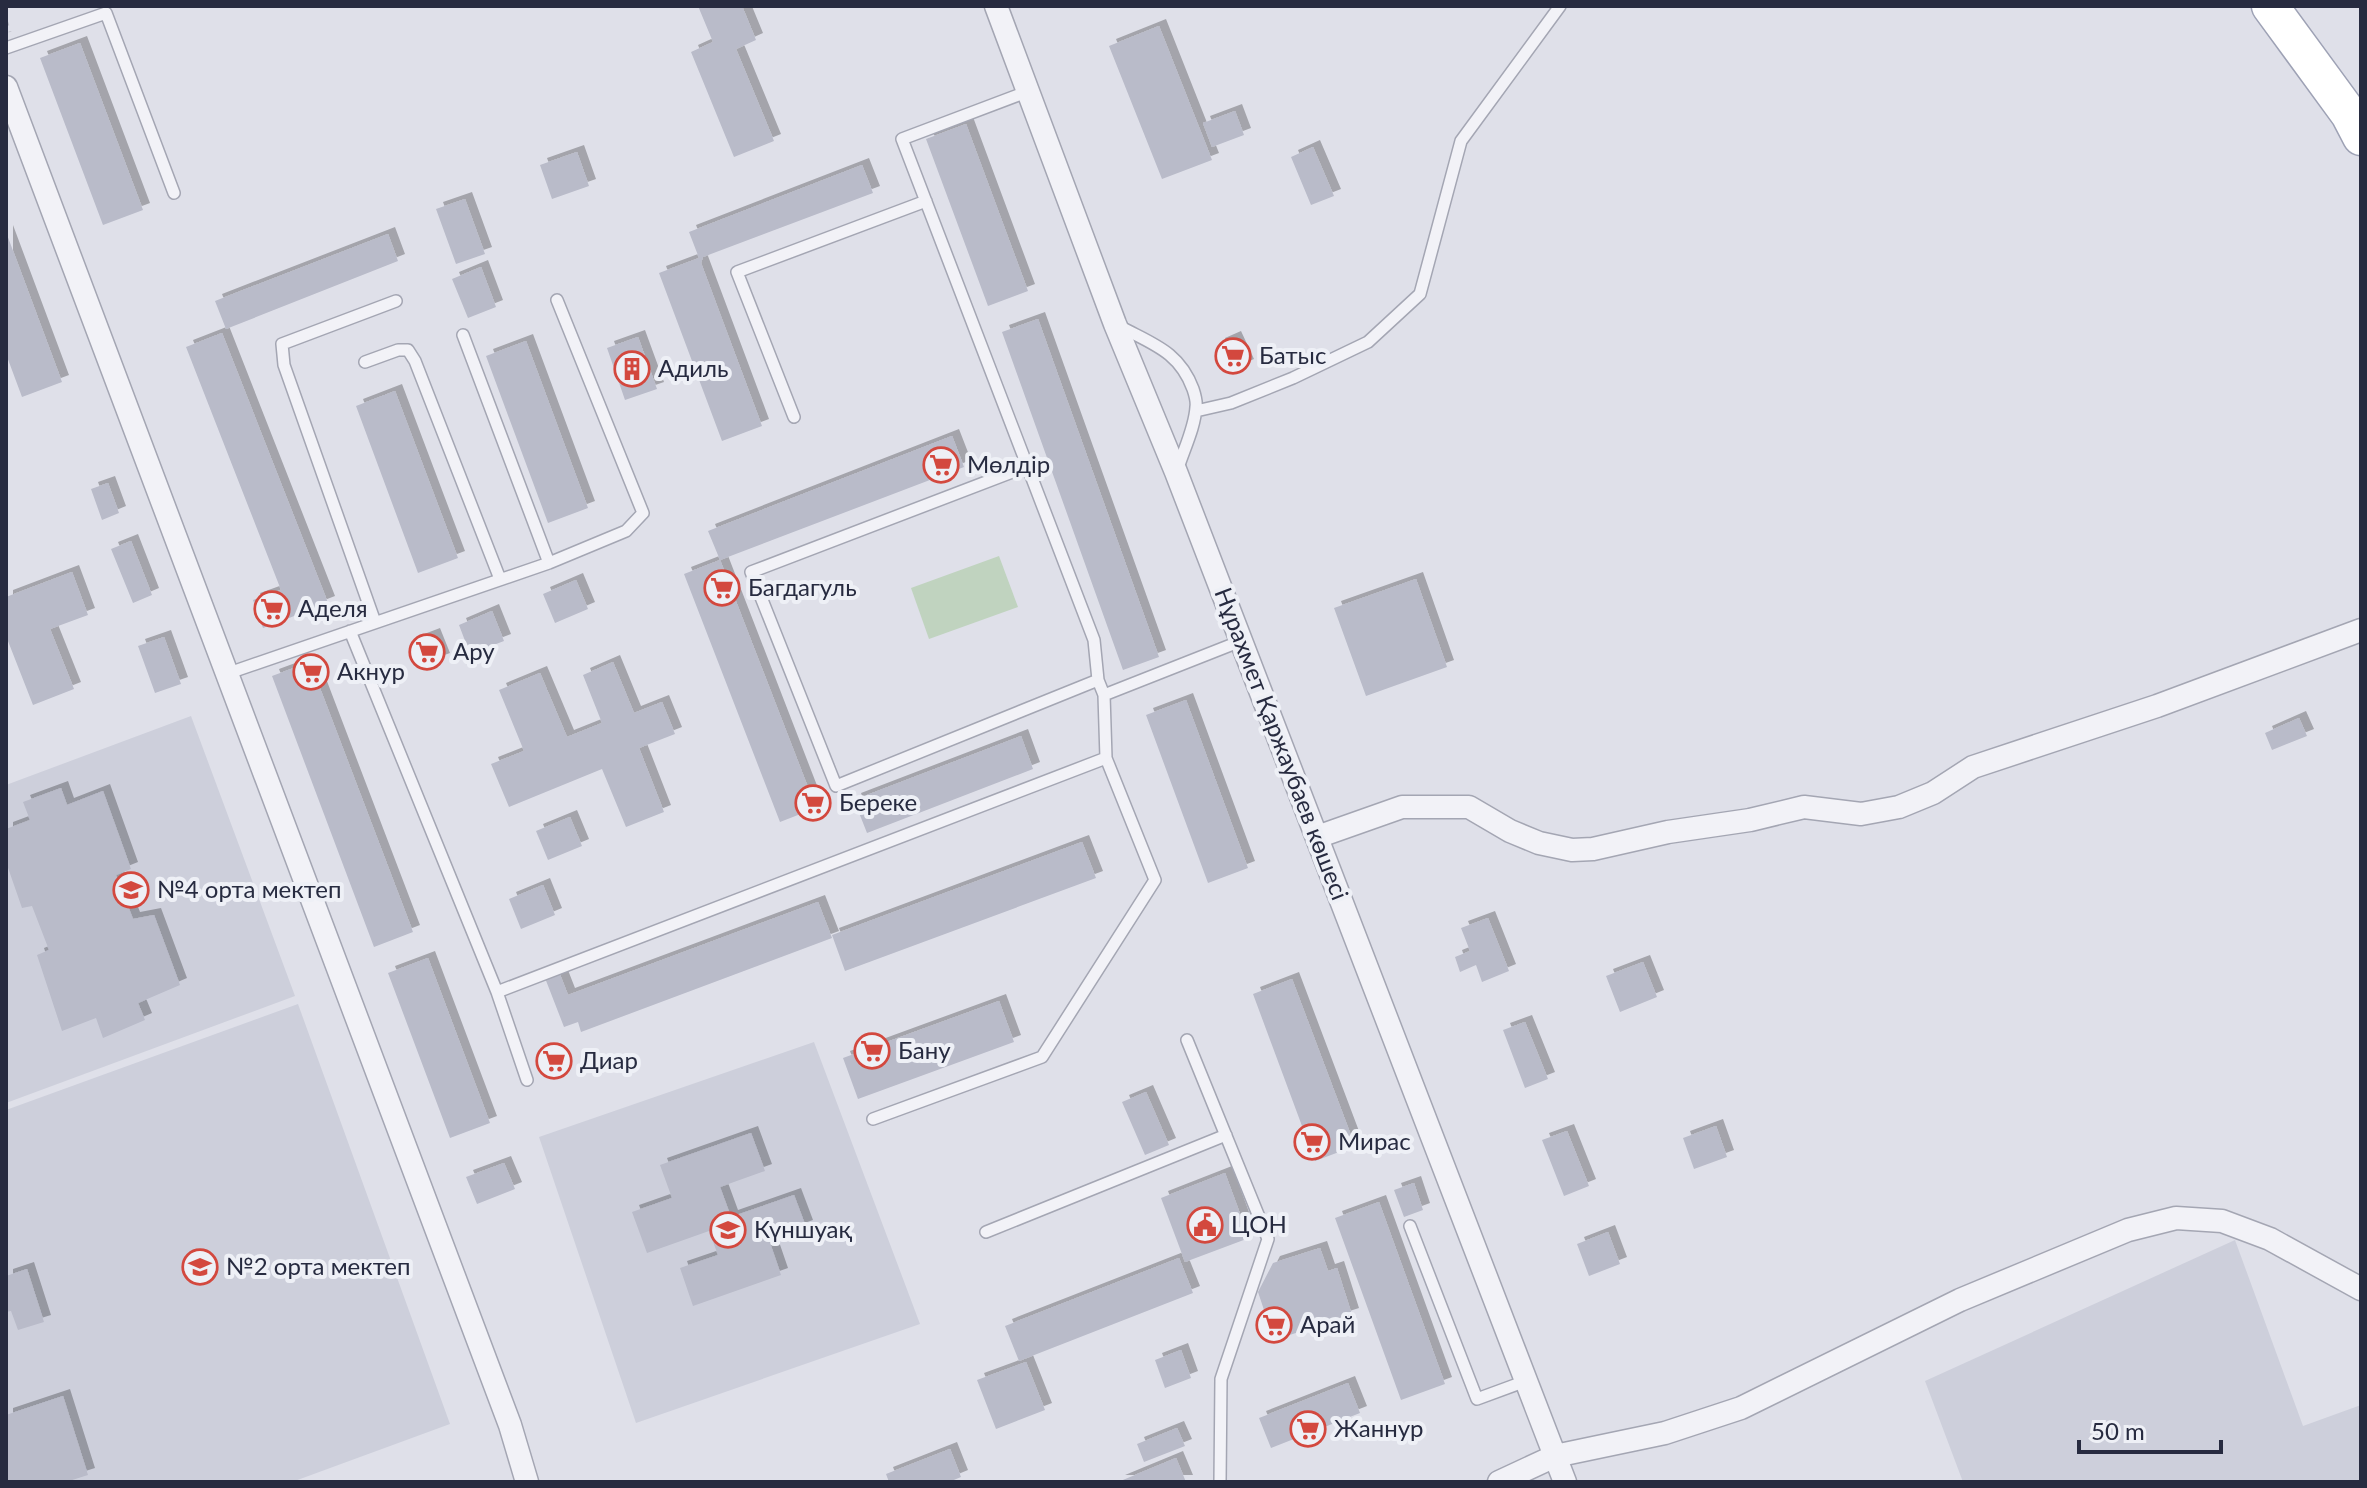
<svg xmlns="http://www.w3.org/2000/svg" width="2367" height="1488" font-family="Lato,sans-serif">
	<style>
		.built { fill: #cdcfdb }
		.green { fill: #c0d3bf }
		.building { fill: #b9bbc9; filter: url(#shadow) }
		.lines { fill: none; stroke-linecap: round; stroke-linejoin: round }
		.service-casing { stroke: #a4a6b3; stroke-width: 14 }
		.minor-casing { stroke: #a4a6b3; stroke-width: 25 }
		.primary-casing { stroke: #9ea2b5; stroke-width: 39 }
		.path { stroke: #bdbec7; stroke-width: 3; stroke-dasharray: 6 6; stroke-linecap: butt }
		.service { stroke: #f2f2f7; stroke-width: 11 }
		.minor { stroke: #f2f2f7; stroke-width: 22 }
		.primary { stroke: #fff; stroke-width: 36 }
		.labels { text-anchor: middle; stroke-width: 8; stroke-linejoin: round; paint-order: stroke }
		.poi-label { font-size: 24px; fill: #272b40; stroke: #eef0f6; text-anchor: start }
		.street-label { font-size: 24px; fill: #272b40; stroke: #eef0f6 }
	</style>
	<defs>
		<filter id="shadow"><feDropShadow dx="7" dy="-7" stdDeviation="0" flood-color="#0004"/></filter>
	</defs>
	<rect width="100%" height="100%" fill="#dfe0e9"/>
	<path class="built" d="M191 716 295 996 6 1103V785Z
		M298 1004 450 1424 292 1482H6V1110Z
		M814 1042 920 1324 636 1423 539 1137Z
		M2235 1240 2303 1426 2361 1405V1482H1963L1925 1381Z"/>
	<path class="green" d="M999 556 1018 607 929 639 911 588Z"/>
	<path class="building" d="M698 6H742L756 40 736 49 774 141 734 157 691 52 713 42Z
		M1159 26 1212 160 1162 179 1109 46Z
		M80 43 143 210 103 225 40 58Z
		M1235 111 1244 135 1212 147 1203 123Z
		M966 124 1028 291 988 306 926 139Z
		M1313 147 1334 196 1311 205 1291 157Z
		M577 152 589 186 552 199 540 165Z
		M862 165 873 193 703 257 701 263 762 426 722 441 659 273 699 258 689 232Z
		M465 199 485 254 456 264 436 209Z
		M6 232 62 382 22 397 6 354Z
		M388 234 398 261 226 329 215 301Z
		M481 267 496 307 468 318 452 279Z
		M1038 319 1159 657 1123 670 1002 332Z
		M222 333 328 603 263 628 253 600 281 590 186 347Z
		M638 337 657 389 625 400 607 348Z
		M1234 338 1247 366 1230 373 1218 345Z
		M526 341 588 508 548 523 486 356Z
		M395 391 458 558 418 573 356 406Z
		M952 436 964 467 720 560 708 531Z
		M108 483 119 513 102 520 91 489Z
		M131 541 152 595 133 603 111 549Z
		M720 560 816 808 780 822 684 574Z
		M72 572 88 615 50 629 74 689 33 705 6 636V597Z
		M1416 579 1447 667 1366 696 1334 608Z
		M576 580 588 609 555 623 543 594Z
		M492 611 504 641 470 654 459 625Z
		M433 635 443 660 421 668 412 643Z
		M164 637 181 684 155 693 138 646Z
		M310 662 413 932 374 947 272 676Z
		M613 662 634 713 662 702 675 734 639 748 664 812 626 827 602 769 509 807 491 764 524 751 499 690 540 673 567 737 602 723 583 675Z
		M1186 700 1248 868 1208 883 1146 715Z
		M2299 718 2307 736 2272 750 2265 733Z
		M1021 736 1033 769 867 833 854 800Z
		M61 788 67 805 103 791 131 869 116 875 133 919 154 915 180 985 138 1003 145 1020 103 1038 96 1018 62 1031 37 955 49 950 32 906 22 908 6 862V829L30 820 23 802Z
		M570 817 582 846 548 860 536 831Z
		M1082 842 1096 878 845 971 832 935Z
		M543 885 555 915 521 929 509 899Z
		M818 902 832 938 581 1032 578 1022 564 1027 545 978 559 972 568 995Z
		M1488 918 1509 971 1482 982 1476 965 1460 972 1455 957 1470 951 1461 928Z
		M428 958 490 1123 450 1138 388 973Z
		M1643 962 1657 997 1620 1012 1606 976Z
		M1292 979 1355 1146 1315 1161 1253 994Z
		M999 1001 1014 1042 858 1099 843 1058Z
		M1525 1022 1548 1079 1525 1088 1503 1030Z
		M1146 1092 1169 1145 1145 1155 1122 1102Z
		M1716 1126 1727 1157 1694 1169 1683 1138Z
		M1567 1131 1589 1186 1564 1196 1542 1140Z
		M751 1133 765 1171 720 1187 731 1217 794 1195 806 1227 769 1240 781 1275 693 1306 680 1268 718 1255 709 1231 647 1253 632 1212 672 1198 660 1165Z
		M504 1163 515 1189 477 1204 466 1177Z
		M1225 1173 1249 1238 1185 1262 1161 1198Z
		M1414 1183 1423 1210 1404 1217 1394 1190Z
		M1379 1202 1445 1384 1401 1400 1335 1218Z
		M1608 1232 1620 1264 1589 1276 1577 1244Z
		M1320 1248 1328 1271 1337 1268 1352 1315 1274 1340 1258 1292 1273 1263Z
		M1179 1258 1193 1293 1019 1361 1005 1326Z
		M27 1269 44 1322 18 1330 11 1311 6 1312V1276Z
		M1181 1350 1191 1378 1165 1388 1155 1360Z
		M1026 1362 1045 1410 996 1429 977 1380Z
		M1348 1383 1360 1413 1271 1448 1259 1418Z
		M63 1396 88 1475 66 1482H6V1415Z
		M1177 1428 1185 1446 1144 1462 1137 1444Z
		M950 1449 961 1477 949 1482H889L886 1474Z
		M1176 1458 1186 1482H1118Z"/>
	<g class="lines">
		<defs>
			<path id="service" d="M6 48 106 13 174 193
				M1029 91 902 139 1094 640 1098 680 1104 695 1241 641
				M1119 326C1152 344 1179 351 1193 389 1195 395 1197 401 1196 407 1195 427 1184 449 1178 468
				M463 335 549 563
				M365 362 398 350H408L415 361 500 579
				M1196 411 1231 403 1293 378 1368 342 1420 294 1461 141 1560 6
				M794 417 737 272 926 201
				M1028 466 751 572 836 786 1098 680
				M375 622 284 365 282 344 396 301
				M350 631 497 992 527 1080
				M226 674 549 563 626 531 643 513 557 300
				M497 992 1106 758
				M1187 1040 1268 1239 1221 1379 1220 1482
				M873 1119 1042 1057 1155 880 1106 758 1104 695
				M1410 1226 1477 1399 1526 1381
				M986 1232 1226 1135"/>
			<path id="minor" d="M996 6 1115 324 1176 472 1565 1482
				M6 87 510 1425 527 1482
				M1317 837 1402 807H1469L1510 831 1539 843 1572 850 1593 849 1668 832 1750 820 1804 807 1861 814 1899 807 1933 793 1973 767 2157 706 2361 630
				M1499 1482 1555 1456 1665 1433 1741 1408 1960 1300 2128 1230 2176 1218 2222 1221 2270 1239 2361 1289"/>
			<path id="primary" d="M2270 6 2349 114 2361 137"/>
		</defs>
		<use href="#service" class="service-casing"/>
		<use href="#minor" class="minor-casing"/>
		<use href="#primary" class="primary-casing"/>
		<path class="path" d="M6 20 10 32"/>
		<use href="#service" class="service"/>
		<use href="#minor" class="minor"/>
		<use href="#primary" class="primary"/>
	</g>
	<defs>
		<symbol id="supermarket-ring" viewBox="-11 -11 22 22"><circle r="9.5" fill="#eef0f6" stroke="#d3483e" stroke-width="1.5"/><path d="M-6-5.5h2.5l.6 2H6L4.5 2H-2.5L-4.4-4H-6ZM-1.5 3.2a1.3 1.3 0 1 0 .1 0ZM3 3.2a1.3 1.3 0 1 0 .1 0Z" fill="#d3483e"/></symbol>
		<symbol id="building-ring" viewBox="-11 -11 22 22"><circle r="9.5" fill="#eef0f6" stroke="#d3483e" stroke-width="1.5"/><path d="M-4-6H4V6H1V3H-1V6H-4ZM-2.5-4.3h1.7v1.8h-1.7ZM.8-4.3h1.7v1.8H.8ZM-2.5-1h1.7V.8h-1.7ZM.8-1h1.7V.8H.8Z" fill="#d3483e"/></symbol>
		<symbol id="school-ring" viewBox="-11 -11 22 22"><circle r="9.5" fill="#eef0f6" stroke="#d3483e" stroke-width="1.5"/><path d="M0-5L7-2L0 1L-7-2ZM-4 1L0 2.5L4 1V4Q0 6-4 4Z" fill="#d3483e"/></symbol>
		<symbol id="civic-ring" viewBox="-11 -11 22 22"><circle r="9.5" fill="#eef0f6" stroke="#d3483e" stroke-width="1.5"/><path d="M-.6-6.5H3V-4.5H.6V-3L4-1V1h2V6H-6V1h2V-1L-.6-3ZM-1.2 2.5V6h2.4V2.5Z" fill="#d3483e"/></symbol>
	</defs>
	<g fill-rule="evenodd">
		<use href="#supermarket-ring" x="1213" y="336" width="40" height="40"/>
		<use href="#building-ring" x="612" y="349" width="40" height="40"/>
		<use href="#supermarket-ring" x="921" y="445" width="40" height="40"/>
		<use href="#supermarket-ring" x="702" y="568" width="40" height="40"/>
		<use href="#supermarket-ring" x="252" y="589" width="40" height="40"/>
		<use href="#supermarket-ring" x="407" y="632" width="40" height="40"/>
		<use href="#supermarket-ring" x="291" y="652" width="40" height="40"/>
		<use href="#supermarket-ring" x="793" y="783" width="40" height="40"/>
		<use href="#school-ring" x="111" y="870" width="40" height="40"/>
		<use href="#supermarket-ring" x="852" y="1031" width="40" height="40"/>
		<use href="#supermarket-ring" x="534" y="1041" width="40" height="40"/>
		<use href="#supermarket-ring" x="1292" y="1122" width="40" height="40"/>
		<use href="#civic-ring" x="1185" y="1205" width="40" height="40"/>
		<use href="#school-ring" x="708" y="1210" width="40" height="40"/>
		<use href="#school-ring" x="180" y="1247" width="40" height="40"/>
		<use href="#supermarket-ring" x="1254" y="1305" width="40" height="40"/>
		<use href="#supermarket-ring" x="1288" y="1409" width="40" height="40"/>
	</g>
	<g class="labels">
		<g class="poi-label">
			<text x="1259" y="364">Батыс</text>
			<text x="658" y="377">Адиль</text>
			<text x="967" y="473">Мөлдір</text>
			<text x="748" y="596">Багдагуль</text>
			<text x="298" y="617">Аделя</text>
			<text x="453" y="660">Ару</text>
			<text x="337" y="680">Акнур</text>
			<text x="839" y="811">Береке</text>
			<text x="157" y="898">№4 орта мектеп</text>
			<text x="898" y="1059">Бану</text>
			<text x="580" y="1069">Диар</text>
			<text x="1338" y="1150">Мирас</text>
			<text x="1231" y="1233">ЦОН</text>
			<text x="754" y="1238">Күншуақ</text>
			<text x="226" y="1275">№2 орта мектеп</text>
			<text x="1300" y="1333">Арай</text>
			<text x="1334" y="1437">Жаннур</text>
		</g>
		<g class="street-label">
			<text transform="translate(1281 744) rotate(69)" y="8">Нұрахмет Қаржаубаев көшесі</text>
		</g>
	</g>
	<rect width="2367" height="1488" fill="none" stroke="#272b40" stroke-width="16"/>
	<path d="M2079 1440v12h142v-12" fill="none" stroke="#272b40" stroke-width="4"/>
	<text x="2091" y="1440" font-size="24" fill="#272b40" stroke="#eef0f6" stroke-width="6" paint-order="stroke">50 m</text>
</svg>
